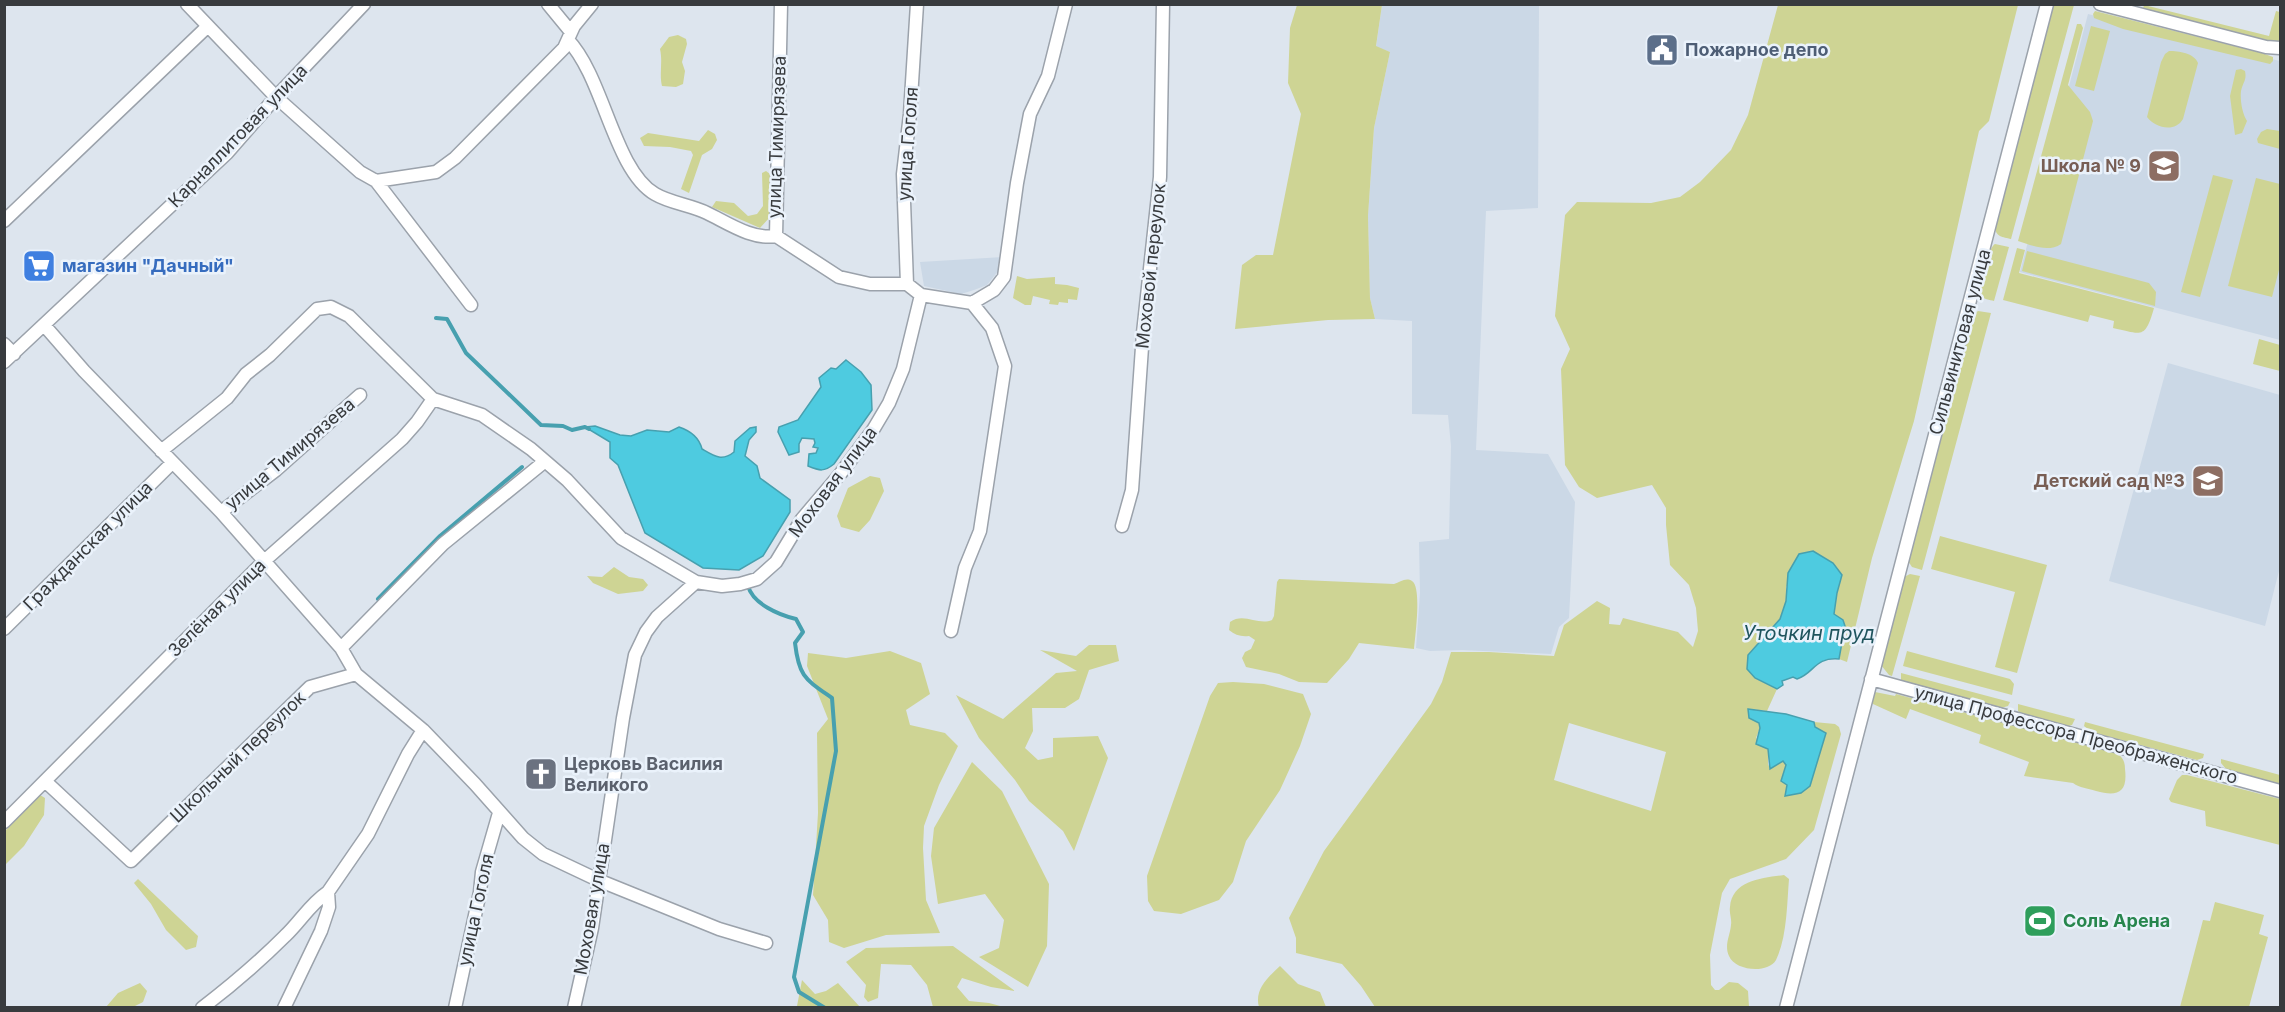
<svg xmlns="http://www.w3.org/2000/svg" width="2285" height="1012" font-family="Inter,sans-serif">
	<style>
		.built { fill: #cbd8e6 }
		.green { fill: #ced494; fill-rule: evenodd }
		.water { fill: #4ecbe0; stroke: #47a0af; stroke-width: 1.5 }
		.lines { fill: none; stroke-linecap: round; stroke-linejoin: round }
		.stream { stroke: #47a0af; stroke-width: 4 }
		.minor-casing { stroke: #9ba2ab; stroke-width: 15 }
		.minor { stroke: #fff; stroke-width: 12 }
		.labels { text-anchor: middle; stroke-width: 5; stroke-linejoin: round; paint-order: stroke }
		.service-label { font-size: 18px; font-weight: bold; fill: #4e5e75; stroke: #eaf2fb; text-anchor: start }
		.street-label { font-size: 18px; fill: #383b3e; stroke: #eaf2fb }
		.education-label { font-size: 18px; font-weight: bold; fill: #785e54; stroke: #eaf2fb; text-anchor: end }
		.shop-label { font-size: 18px; font-weight: bold; fill: #366cbe; stroke: #eaf2fb; text-anchor: start }
		.worship-label { font-size: 18px; font-weight: bold; fill: #5b616d; stroke: #eaf2fb; text-anchor: start }
		.leisure-label { font-size: 18px; font-weight: bold; fill: #27864d; stroke: #eaf2fb; text-anchor: start }
		.water-label { font-size: 20px; font-style: italic; fill: #1f545d; stroke: #eaf2fb }
	</style>
	<rect width="100%" height="100%" fill="#dde5ee"/>
	<path class="built" d="M1382 5H1539L1538 208 1486 211 1476 450 1548 454 1575 502 1569 618 1559 627 1551 654 1462 650 1430 651 1416 648 1420 593 1419 542 1449 539 1451 446 1448 415 1412 414V321L1375 319 1370 298 1368 216 1374 128 1390 52 1376 47Z
		M2088 14 2280 61V340L2020 272Z
		M1003 257 999 270 987 285 974 290 961 294 924 286 920 262Z
		M2168 363 2280 395V567L2265 626 2109 581Z"/>
	<path class="green" d="M1297 5H1382L1376 46 1390 52 1374 128 1368 216 1370 298 1375 319 1328 320 1235 329 1242 265 1256 255H1273L1301 114 1288 83 1290 28Z
		M1778 5H2018L1989 121 1979 131 1914 421 1872 558 1847 662 1839 659 1845 626 1834 614 1837 593 1842 575 1833 563 1813 551 1786 587V601L1780 619 1757 644 1755 678 1777 689 1767 711 1749 709V717L1759 723 1760 728 1756 738 1768 749V764L1770 769 1783 761 1786 765 1781 781 1810 786 1815 770 1814 722 1835 724 1839 727 1841 734 1814 830 1786 859 1730 879 1722 893 1710 955 1711 985 1715 990H1719L1729 982 1738 983 1748 991 1749 1007H1375L1361 986 1342 964 1296 953V938L1289 918 1324 851 1431 704 1442 682 1451 652H1489L1554 656 1564 625 1597 601 1610 608 1609 624 1620 625 1623 618 1678 632 1693 647 1698 631 1696 608 1689 585 1670 565 1666 525V508L1652 485 1597 498 1579 487 1565 465 1561 369 1570 349 1555 316 1565 215 1577 202 1651 203 1680 197 1700 182 1731 150 1748 115ZM1569 723 1666 752 1651 811 1554 780Z
		M2053 5H2074L2011 239C2003 237 1995 237 1995 226Z
		M2144 5 2269 36 2276 11 2280 12V42L2270 44 2142 12Z
		M2095 11 2262 53 2273 57V61L2270 64 2123 29 2094 18 2093 14Z
		M2077 24H2081L2083 28 2068 85 2090 112 2093 121 2061 244C2048 253 2031 245 2018 241Z
		M2091 26 2110 31 2094 91 2075 86Z
		M678 35 686 39 687 44 682 62 685 71 683 84 676 87 662 86C659 74 663 62 660 49L669 37Z
		M2169 51C2179 51 2194 53 2198 63L2183 119C2175 133 2155 128 2147 117L2161 62 2165 54Z
		M2241 69 2245 71C2247 80 2243 82 2241 91 2240 100 2242 113 2247 121L2242 133 2235 135 2230 96 2236 70Z
		M2267 129 2280 131V149L2258 143 2257 139 2261 132Z
		M708 130 715 134 717 140 712 149 702 155 689 193 681 189 693 155 691 151 670 147 644 146 640 138 648 133 699 141Z
		M766 171 770 174V217L760 228 712 207 716 201 734 203 748 216 757 214 763 206 762 173Z
		M2213 175 2233 180 2200 297 2181 292Z
		M2256 178 2280 184V266L2272 297 2228 286Z
		M1995 244 2009 247 1994 301C1990 300 1983 299 1980 295 1976 289 1988 248 1995 244Z
		M2017 248 2025 250 2019 273 2154 308C2145 340 2142 334 2113 328L2114 321 2090 315 2088 322 2003 300Z
		M2027 251 2149 283 2156 292 2155 306 2022 271Z
		M1017 276 1027 279 1055 277V284L1067 285 1079 288 1077 300 1068 299V303L1059 302 1058 305 1049 304 1050 300 1033 296 1031 305H1025L1013 298Z
		M1978 311 1991 313 1922 570 1912 567 1908 561 1972 316Z
		M2259 339 2280 345V371L2253 364Z
		M870 476 880 478 884 491 870 520 859 532 841 527 837 516 848 488Z
		M1940 536 2047 565 2017 673 1995 667 2015 592 1931 569Z
		M614 567 629 577 643 579 648 585 643 591 618 594 593 583 587 576 602 577Z
		M1910 574 1920 576 1892 676 1889 675 1881 665 1902 578Z
		M1279 579 1394 584C1400 582 1406 577 1412 581 1422 587 1415 637 1414 649L1359 643 1349 659 1327 683 1299 682 1279 674 1246 667 1242 658 1245 652 1251 649 1255 640 1249 636C1241 637 1235 635 1229 630L1230 622C1244 612 1258 626 1272 620L1274 616 1277 582Z
		M1089 645H1116L1119 661 1089 670 1079 699 1065 708H1032L1033 731 1025 748 1038 760 1053 757V738L1098 736 1108 758 1074 851 1063 831 1029 801 1015 780 979 738 956 695 1003 719 1056 673 1077 671 1040 650 1076 656Z
		M890 651 921 663 930 694 906 710 910 725 945 733 958 746 939 785 924 826 923 848 926 900 940 933 886 935 844 948 829 942 828 920 813 895 818 813 817 733 828 719 807 666 808 653 846 658Z
		M1907 651 2010 679 2014 684 2012 695 1903 666Z
		M1901 673 2010 702 2008 706 2001 708 1904 683 1901 681Z
		M1233 682 1264 684 1303 694 1311 714 1300 746 1280 790 1246 841 1233 882 1219 900 1181 914 1154 911 1148 901 1147 876 1210 696 1218 683Z
		M1875 692 1895 696 1896 694 2116 753C2123 757 2125 762 2125 769 2128 793 2117 797 2096 791 2087 788 2080 788 2073 783L2024 776 2029 762 1979 743 1981 735 1910 709 1906 719 1873 704V694Z
		M2018 704 2075 719 2072 725 2068 726 2022 714 2018 711Z
		M2085 722 2204 754 2203 758 2197 760 2091 732 2084 726Z
		M2221 759 2280 775V784L2226 769 2221 763Z
		M972 762 1002 791 1049 884 1047 946 1028 987 979 957 999 948 1004 920 985 894 938 904 931 856 934 828Z
		M2182 775H2187L2280 799V845L2206 826 2205 811 2171 802 2169 799 2177 780Z
		M40 795 45 798 44 815 24 846 5 865V831Z
		M1784 875 1789 879C1787 903 1787 938 1776 960 1768 974 1735 971 1729 956 1724 945 1730 936 1731 925 1732 919 1729 913 1730 907 1732 880 1763 878 1784 875Z
		M138 879 198 936 196 947 186 950 166 930 151 904 134 883Z
		M2215 902 2264 915 2259 934 2268 937 2249 1007H2180L2203 920 2210 921Z
		M953 946 1015 991 991 987 962 978 957 987 969 1001 989 1003 1004 1007H933L927 985 911 965 881 964 878 998 868 1002 864 997 866 985 846 962 866 948Z
		M1280 966 1298 984 1320 992 1326 1007H1259C1254 990 1268 977 1280 966Z
		M802 980 815 994 826 991 838 983 860 1007 797 1006Z
		M140 983 147 991 143 1002 133 1007H106L118 993Z"/>
	<path class="water" d="M846 360 861 372 871 385 872 410 834 464C824 472 820 471 808 466L809 454 816 453 818 448 813 447 815 443 814 439 802 438 799 444V452L789 455 778 432 779 427 798 420 821 387 819 378 831 368 836 369Z
		M595 426 620 435 631 436 647 430 669 432 679 427C691 431 699 437 702 449 714 456 722 462 734 452L735 441 750 428 756 427V432L749 440 745 456 757 466 760 478 790 500V512L763 556 739 570 703 568 645 533 618 465 610 458V442L585 427Z
		M1813 551 1833 563 1842 575 1837 593 1834 614 1843 620 1845 626 1839 659C1814 657 1815 673 1797 679L1793 677 1782 681 1783 685 1777 689 1755 678 1747 669 1748 655 1780 619 1786 601 1788 573 1799 554Z
		M1748 709 1786 714 1814 722 1815 727 1826 733 1810 786 1801 793 1785 796 1787 785 1781 781 1786 765 1783 761 1770 769 1768 749 1756 744 1760 728 1759 723 1749 718Z"/>
	<g class="lines">
		<path class="stream" d="M436 318 447 319 466 353 541 425 563 426 572 430 585 427 589 429
			M748 586C753 604 779 615 796 619L803 632 795 643C799 677 805 679 832 698L836 751 794 977 799 992 825 1008
			M378 599 440 536 522 467"/>
		<defs>
			<path id="minor" d="M187 4 276 97 360 172 376 181 436 172 455 158 564 48 574 26 592 4
				M548 4 571 32
				M781 4 776 236 839 277 870 284H907L921 295 972 303
				M2100 4 2266 47 2280 48
				M568 40C604 78 614 170 655 194 670 203 691 205 707 213 728 223 752 240 776 236
				M376 181 471 305
				M4 221 207 27
				M907 284 903 174 910 114 917 4
				M972 303 994 290 1004 277 1017 183 1030 114 1048 76 1066 4
				M44 325 84 371 221 512 341 648 356 674 423 730 475 784 523 838 543 854 598 880 719 929 766 943
				M4 344 14 354
				M4 362 227 153 276 97 364 4
				M161 451 227 398 246 374 270 355 317 309 331 307 349 316 433 399 482 415 531 449 567 480 621 538 696 582 722 586 740 584 757 579 776 562 802 519 841 473 873 430 889 403 903 369 921 295
				M221 512 276 470 360 395
				M1122 526 1132 490 1143 333 1160 177 1163 4
				M4 629 172 463
				M951 631 965 568 980 531 1005 366 992 328 972 303
				M341 648 443 544 544 462
				M1871 679 2280 791
				M46 782 131 861 310 687 356 674
				M4 822 263 562 402 439 417 422 433 399
				M202 1008C232 985 259 962 285 936 300 922 310 904 328 892
				M284 1008 321 931 329 907 328 892 368 834 408 754 423 730
				M455 1008 480 892 482 872 499 813
				M574 1008 592 928 623 718 635 655 646 632 657 617 696 582
				M1786 1008 2047 4"/>
		</defs>
		<use href="#minor" class="minor-casing"/>
		<use href="#minor" class="minor"/>
	</g>
	<defs>
		<symbol id="civic-square" viewBox="-11 -11 22 22"><rect x="-9" y="-9" width="18" height="18" rx="4" fill="#5c6f8a" stroke="#eaf2fb"/><path d="M-.6-6.5H3V-4.5H.6V-3L4-1V1h2V6H-6V1h2V-1L-.6-3ZM-1.2 2.5V6h2.4V2.5Z" fill="#fff"/></symbol>
		<symbol id="school-square" viewBox="-11 -11 22 22"><rect x="-9" y="-9" width="18" height="18" rx="4" fill="#8d6e63" stroke="#eaf2fb"/><path d="M0-5L7-2L0 1L-7-2ZM-4 1L0 2.5L4 1V4Q0 6-4 4Z" fill="#fff"/></symbol>
		<symbol id="supermarket-square" viewBox="-11 -11 22 22"><rect x="-9" y="-9" width="18" height="18" rx="4" fill="#3f7fe0" stroke="#eaf2fb"/><path d="M-6-5.5h2.5l.6 2H6L4.5 2H-2.5L-4.4-4H-6ZM-1.5 3.2a1.3 1.3 0 1 0 .1 0ZM3 3.2a1.3 1.3 0 1 0 .1 0Z" fill="#fff"/></symbol>
		<symbol id="church-square" viewBox="-11 -11 22 22"><rect x="-9" y="-9" width="18" height="18" rx="4" fill="#6b7280" stroke="#eaf2fb"/><path d="M-1.2-6h2.4v3.5h3.3v2.4h-3.3V6h-2.4V-.1h-3.3v-2.4h3.3Z" fill="#fff"/></symbol>
		<symbol id="stadium-square" viewBox="-11 -11 22 22"><rect x="-9" y="-9" width="18" height="18" rx="4" fill="#2e9e5b" stroke="#eaf2fb"/><path d="M0-5a6.5 5 0 1 0 0 10a6.5 5 0 1 0 0-10ZM-3.5-1.8h7v3.6h-7Z" fill="#fff"/></symbol>
	</defs>
	<g fill-rule="evenodd">
		<use href="#civic-square" x="1643" y="31" width="38" height="38"/>
		<use href="#school-square" x="2145" y="147" width="38" height="38"/>
		<use href="#supermarket-square" x="20" y="247" width="38" height="38"/>
		<use href="#school-square" x="2189" y="462" width="38" height="38"/>
		<use href="#church-square" x="522" y="755" width="38" height="38"/>
		<use href="#stadium-square" x="2021" y="902" width="38" height="38"/>
	</g>
	<g class="labels">
		<g class="service-label">
			<text x="1685" y="56">Пожарное депо</text>
		</g>
		<g class="street-label">
			<text transform="translate(238 136) rotate(-46)" y="6">Карналлитовая улица</text>
			<text transform="translate(777 137) rotate(-88)" y="6">улица Тимирязева</text>
			<text transform="translate(908 144) rotate(-86)" y="6">улица Гоголя</text>
			<text transform="translate(1151 266) rotate(-84)" y="6">Моховой переулок</text>
			<text transform="translate(1960 342) rotate(-75)" y="6">Сильвинитовая улица</text>
			<text transform="translate(290 454) rotate(-40)" y="6">улица Тимирязева</text>
			<text transform="translate(833 482) rotate(-53)" y="6">Моховая улица</text>
			<text transform="translate(88 546) rotate(-45)" y="6">Гражданская улица</text>
			<text transform="translate(217 608) rotate(-45)" y="6">Зелёная улица</text>
			<text transform="translate(2076 735) rotate(15)" y="6">улица Профессора Преображенского</text>
			<text transform="translate(238 757) rotate(-44)" y="6">Школьный переулок</text>
			<text transform="translate(592 909) rotate(-80)" y="6">Моховая улица</text>
			<text transform="translate(476 910) rotate(-78)" y="6">улица Гоголя</text>
		</g>
		<g class="education-label">
			<text x="2141" y="172">Школа № 9</text>
			<text x="2185" y="487">Детский сад №3</text>
		</g>
		<g class="shop-label">
			<text x="62" y="272">магазин "Дачный"</text>
		</g>
		<g class="worship-label">
			<text x="564" y="770">Церковь Василия<tspan x="564" dy="21">Великого</tspan></text>
		</g>
		<g class="leisure-label">
			<text x="2063" y="927">Соль Арена</text>
		</g>
		<g class="water-label">
			<text x="1809" y="640">Уточкин пруд</text>
		</g>
	</g>
	<rect width="2285" height="1012" fill="none" stroke="#383b3e" stroke-width="12"/>
</svg>
